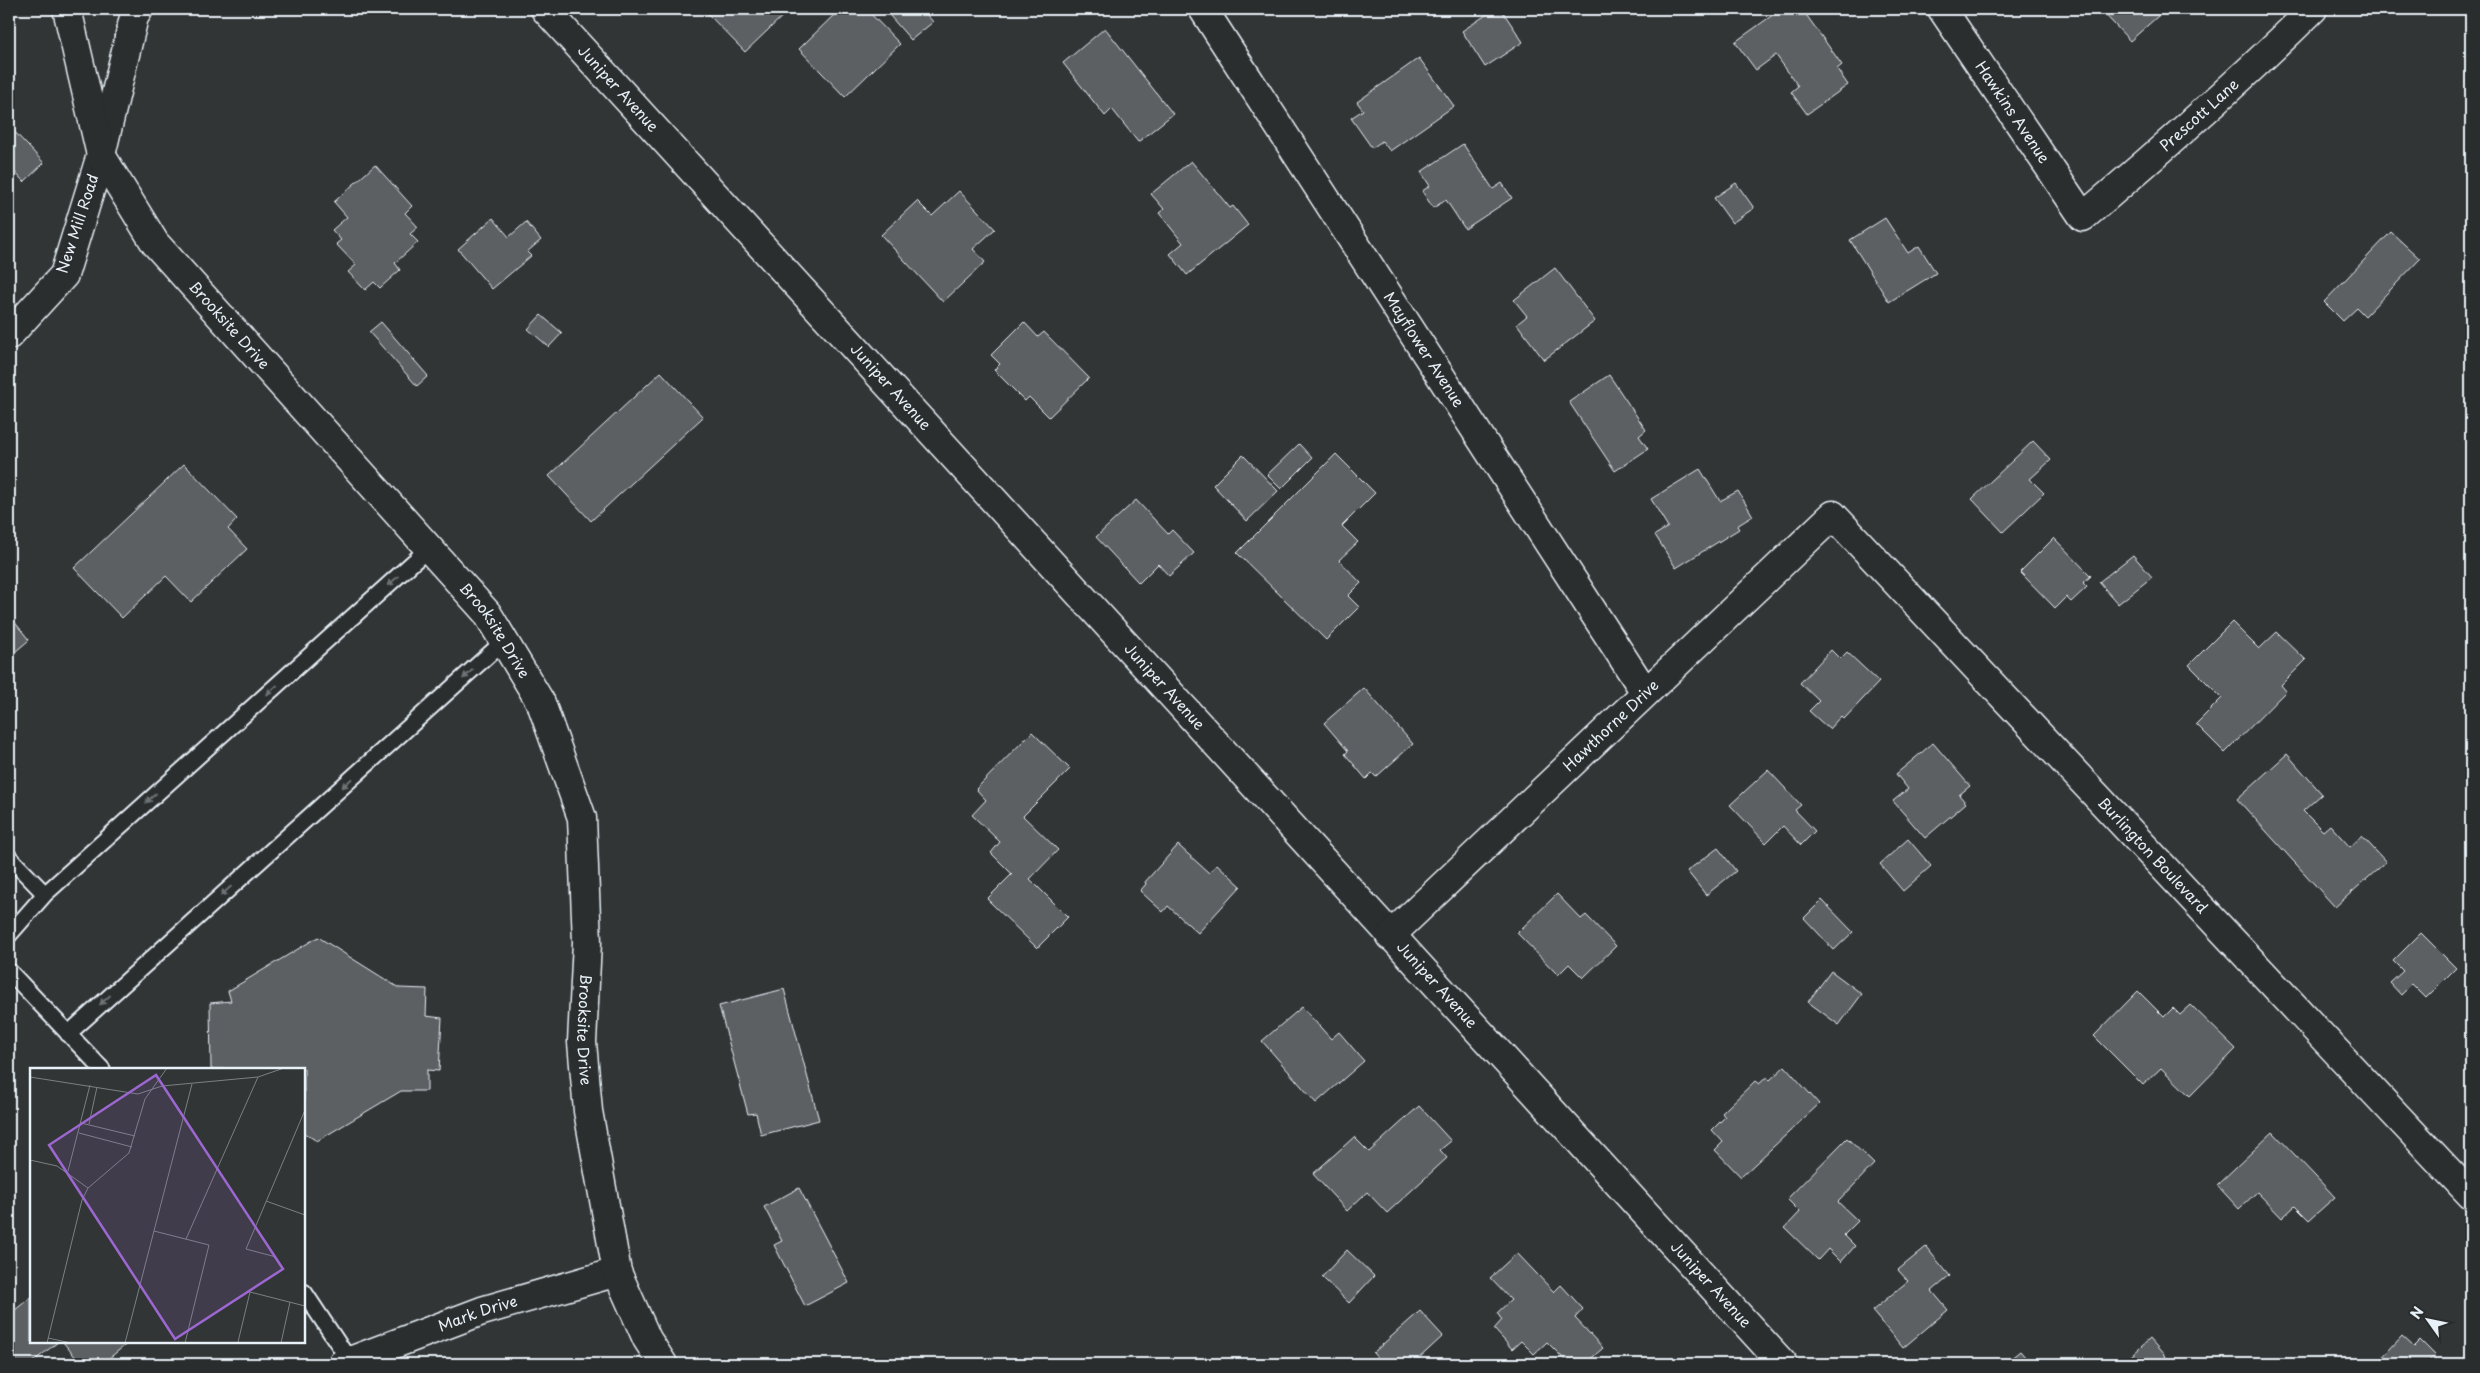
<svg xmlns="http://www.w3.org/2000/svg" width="2480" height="1373" font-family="'Playpen Sans',sans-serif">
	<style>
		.building { fill: #5c6063; stroke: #e8f1f8 }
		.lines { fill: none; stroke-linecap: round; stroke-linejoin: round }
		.lane-casing { stroke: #e8f1f8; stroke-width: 19 }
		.street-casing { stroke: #e8f1f8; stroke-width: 31 }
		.secondary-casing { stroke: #e8f1f8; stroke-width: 31 }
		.lane { stroke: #2a2d2e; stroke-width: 15 }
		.street { stroke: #2a2d2e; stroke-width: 28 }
		.secondary { stroke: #2a2d2e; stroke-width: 28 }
		.oneway { fill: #6c7275 }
		.labels { text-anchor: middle; stroke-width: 4; stroke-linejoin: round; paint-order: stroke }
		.street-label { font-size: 15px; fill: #e8f1f8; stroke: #2a2d2e }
		.inset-road { fill: none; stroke: #7b8084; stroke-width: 1 }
		.view { fill: #9c67d0; fill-opacity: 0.15; stroke: #9c67d0; stroke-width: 2.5 }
		.inset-edge { fill: none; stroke: #e8f1f8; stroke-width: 2.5 }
	</style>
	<rect width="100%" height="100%" fill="#323536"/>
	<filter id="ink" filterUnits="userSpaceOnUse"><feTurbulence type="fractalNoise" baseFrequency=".02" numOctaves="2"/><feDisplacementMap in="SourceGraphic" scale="10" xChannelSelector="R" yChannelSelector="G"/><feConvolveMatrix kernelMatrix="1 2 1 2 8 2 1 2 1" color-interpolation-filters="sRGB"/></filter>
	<g filter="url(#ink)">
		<path class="building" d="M711 9H790L745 52 707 13Z
			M840 9H866L900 44 845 97 799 49Z
			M898 9H922L933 22 911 40 890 16Z
			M1495 9H1501L1523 42 1485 67 1462 31Z
			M1781 9H1802L1842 65 1837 69 1848 85 1807 114 1791 92 1798 86 1776 55 1756 70 1735 42Z
			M2100 9H2166L2130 41Z
			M1105 28 1173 114 1138 142 1112 109 1105 116 1063 63Z
			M1419 58 1454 106 1390 151 1382 141 1372 148 1351 118 1363 110 1357 102Z
			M11 128 44 163 24 182 13 170 9 175V129Z
			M1463 144 1493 189 1502 183 1512 198 1465 229 1446 200 1433 208 1422 191 1430 186 1421 172Z
			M1191 161 1230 208 1233 206 1248 225 1187 275 1170 254 1183 243 1159 213 1164 209 1151 194Z
			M375 165 412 206 405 213 418 227 410 234 418 242 395 263 400 270 380 288 374 282 365 290 348 272 356 265 336 244 341 240 332 230 347 217 334 202Z
			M1736 183 1754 208 1732 223 1714 198Z
			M959 191 995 229 973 249 985 262 943 302 881 235 917 201 932 216Z
			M493 218 509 237 526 222 541 240 527 252 531 256 492 289 458 249Z
			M1885 218 1908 253 1919 246 1936 273 1889 302 1850 240Z
			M2391 232 2420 259 2365 316 2357 308 2343 321 2324 302Z
			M1555 268 1595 321 1544 360 1517 324 1527 316 1514 300Z
			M541 315 562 333 549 347 528 329Z
			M381 322 428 376 417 386 369 332Z
			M1024 322 1038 337 1044 332 1089 378 1049 417 1029 397 1025 401 994 370 1000 364 991 355Z
			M661 372 703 417 591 521 549 476Z
			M1609 375 1646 430 1639 436 1648 449 1615 471 1569 402Z
			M2033 441 2051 460 2030 479 2044 493 2003 532 1972 499Z
			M1299 444 1312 458 1281 489 1267 475Z
			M1336 454 1375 493 1342 526 1358 542 1339 560 1361 583 1348 596 1359 607 1326 640 1237 553Z
			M1243 455 1278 491 1247 521 1213 485Z
			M184 464 237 519 228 529 247 549 191 602 166 576 122 618 74 568Z
			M1700 469 1720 501 1738 491 1753 516 1737 526 1739 529 1676 568 1655 535 1668 527 1651 499Z
			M1136 500 1168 534 1172 530 1194 553 1169 576 1158 564 1139 583 1096 537Z
			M2054 538 2091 576 2083 583 2087 587 2071 602 2066 597 2055 608 2020 572Z
			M2133 555 2152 577 2118 604 2099 582Z
			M9 615 29 640 9 657Z
			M2232 622 2259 649 2277 632 2306 660 2281 685 2286 691 2225 753 2196 724 2222 698 2189 665Z
			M1831 650 1840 659 1847 652 1879 682 1844 719 1841 716 1829 729 1809 711 1819 701 1800 683Z
			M1364 688 1413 744 1376 777 1372 773 1366 779 1345 754 1348 751 1324 723Z
			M1032 732 1070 769 1023 816 1058 850 1030 879 1068 917 1037 948 987 899 1012 874 991 853 1000 842 972 815 986 800 976 789Z
			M1933 743 1970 786 1959 795 1966 803 1925 838 1893 801 1908 789 1896 774Z
			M2287 754 2322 794 2303 811 2323 831 2330 825 2350 847 2362 836 2386 862 2335 907 2237 799Z
			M1768 770 1801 805 1795 810 1815 831 1801 845 1783 826 1766 843 1730 805Z
			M1908 839 1931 866 1903 891 1880 864Z
			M1178 845 1209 873 1217 864 1241 886 1198 933 1168 906 1163 912 1140 891 1146 884 1145 882Z
			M1718 848 1736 871 1706 895 1687 871Z
			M1557 894 1581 919 1586 915 1616 946 1583 978 1569 964 1558 975 1517 933Z
			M1822 900 1853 932 1834 950 1804 918Z
			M2421 933 2456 968 2426 998 2412 984 2401 995 2390 983 2403 971 2393 961Z
			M318 937 399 988 427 989 426 1016 442 1018 439 1071 427 1070V1091H401L317 1141 304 1133V1069H211L210 1003 231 1001 228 991Z
			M1831 971 1862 994 1839 1025 1808 1002Z
			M784 989 819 1120 761 1135 756 1113 748 1114 719 1006Z
			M2138 991 2164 1017 2173 1008 2180 1015 2191 1005 2236 1049 2190 1096 2161 1068 2143 1085 2094 1036Z
			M1302 1007 1331 1039 1339 1032 1364 1061 1316 1103 1262 1041Z
			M1785 1066 1819 1104 1741 1177 1715 1150 1723 1142 1712 1130 1725 1117 1722 1113 1755 1081 1759 1084 1767 1077 1770 1080Z
			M1419 1106 1451 1141 1440 1150 1447 1158 1387 1213 1367 1192 1347 1211 1313 1174 1354 1137 1369 1152Z
			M2273 1132 2335 1197 2309 1220 2295 1206 2282 1218 2257 1192 2239 1209 2217 1185Z
			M1847 1138 1874 1164 1838 1202 1858 1221 1844 1235 1855 1246 1841 1262 1828 1249 1818 1260 1785 1228 1800 1212 1787 1199Z
			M799 1188 849 1283 805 1306 774 1245 782 1241 764 1207Z
			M1926 1247 1950 1276 1932 1291 1948 1310 1903 1348 1872 1311 1908 1281 1898 1270Z
			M1347 1250 1374 1276 1349 1303 1322 1277Z
			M1517 1253 1554 1292 1561 1285 1583 1309 1575 1318 1603 1348 1585 1364H1569L1547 1342 1534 1354 1521 1341 1512 1349 1494 1329 1502 1320 1497 1313 1511 1300 1490 1278Z
			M31 1297V1342H58L30 1364H18L9 1353V1315Z
			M1420 1311 1443 1336 1416 1361 1419 1364H1383L1373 1353Z
			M2402 1336 2414 1347 2420 1341 2435 1356 2428 1362 2431 1364H2376Z
			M2150 1339 2172 1364H2122Z
			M63 1342H129L102 1364H81Z
			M2020 1351 2031 1364H2004Z"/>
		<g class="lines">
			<defs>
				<path id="lane" d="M9 857 45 894
					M9 935 45 894 429 548
					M9 971 102 1069
					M68 1034 504 641
					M304 1292 349 1360"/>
				<g id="street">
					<path id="s1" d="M545 9 1783 1364"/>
					<path id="s2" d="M1203 9 1645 692"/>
					<path id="s3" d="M1942 9 2083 217C2162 150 2239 82 2313 9"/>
					<path d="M9 335 64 275 101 155 134 17 139 9"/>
					<path id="s4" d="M1390 936 1833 515 2471 1195"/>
					<path id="s5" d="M342 1364 482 1311 617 1272"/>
				</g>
				<g id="secondary">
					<path id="s6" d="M67 9 101 155 155 243 487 613 541 703 582 818 587 942 582 1042 588 1111 617 1272 647 1339 663 1364"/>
				</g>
			</defs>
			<use href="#lane" class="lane-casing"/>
			<use href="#street" class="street-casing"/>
			<use href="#secondary" class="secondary-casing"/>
			<use href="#lane" class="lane"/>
			<use href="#street" class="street"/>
			<use href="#secondary" class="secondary"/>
		</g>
		<defs><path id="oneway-solid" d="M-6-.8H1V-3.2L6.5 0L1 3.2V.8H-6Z" transform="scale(1.25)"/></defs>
		<g class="oneway">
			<use href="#oneway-solid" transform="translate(393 581) rotate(138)"/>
			<use href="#oneway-solid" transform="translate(468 674) rotate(138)"/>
			<use href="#oneway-solid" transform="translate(272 690) rotate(138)"/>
			<use href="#oneway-solid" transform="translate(347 783) rotate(138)"/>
			<use href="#oneway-solid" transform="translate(151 798) rotate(138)"/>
			<use href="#oneway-solid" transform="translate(226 891) rotate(138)"/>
			<use href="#oneway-solid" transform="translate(105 1000) rotate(138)"/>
		</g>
	</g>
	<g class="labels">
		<g class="street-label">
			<text dy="5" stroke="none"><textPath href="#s1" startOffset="108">Juniper Avenue</textPath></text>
			<text dy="5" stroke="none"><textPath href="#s3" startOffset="125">Hawkins Avenue</textPath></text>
			<text dy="5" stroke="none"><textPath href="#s3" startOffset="406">Prescott Lane</textPath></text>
			<text transform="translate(78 224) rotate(-72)" y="5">New Mill Road</text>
			<text dy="5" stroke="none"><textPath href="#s6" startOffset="364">Brooksite Drive</textPath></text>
			<text dy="5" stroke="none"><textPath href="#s2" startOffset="406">Mayflower Avenue</textPath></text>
			<text dy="5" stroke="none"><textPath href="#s1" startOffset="512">Juniper Avenue</textPath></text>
			<text dy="5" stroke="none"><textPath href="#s6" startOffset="769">Brooksite Drive</textPath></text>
			<text dy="5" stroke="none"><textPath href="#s1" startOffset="918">Juniper Avenue</textPath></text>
			<text dy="5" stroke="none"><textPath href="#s4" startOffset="305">Hawthorne Drive</textPath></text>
			<text dy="5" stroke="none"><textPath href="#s4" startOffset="1078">Burlington Boulevard</textPath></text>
			<text dy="5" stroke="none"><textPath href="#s1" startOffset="1322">Juniper Avenue</textPath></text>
			<text dy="5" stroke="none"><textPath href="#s6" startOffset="1189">Brooksite Drive</textPath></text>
			<text dy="5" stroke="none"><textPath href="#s1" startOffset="1728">Juniper Avenue</textPath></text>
			<text dy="5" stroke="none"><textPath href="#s5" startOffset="145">Mark Drive</textPath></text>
		</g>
	</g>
	<g transform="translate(30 1068)">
		<rect width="275" height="275" fill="#323536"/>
		<path class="inset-road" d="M0 9 108 26 132 18 228 9 254 0M51 55 105 68M59 56 67 19M49 65 102 79M0 92 27 98 58 120M38 103 60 17M236 133 275 147M124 163 179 177 155 275M156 171 228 9M246 189 216 181 275 42M18 270 41 275M208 274 220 224 275 238M17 275 52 132 58 120 99 85 115 31 137 0M95 275 162 16M251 275 260 234"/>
		<path class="view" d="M126 7 253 201 145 271 19 77Z"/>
		<rect width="275" height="275" class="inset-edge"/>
	</g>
	<rect width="2480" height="1373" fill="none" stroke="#2a2d2e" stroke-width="30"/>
	<rect x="15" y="15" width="2450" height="1343" fill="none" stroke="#e8f1f8" stroke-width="2" filter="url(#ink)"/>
	<g transform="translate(2428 1320) rotate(303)" stroke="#2a2d2e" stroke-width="4" paint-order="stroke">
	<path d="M0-4L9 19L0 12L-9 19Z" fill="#e8f1f8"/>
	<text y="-8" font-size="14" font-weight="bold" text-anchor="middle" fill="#e8f1f8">N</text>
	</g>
</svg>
